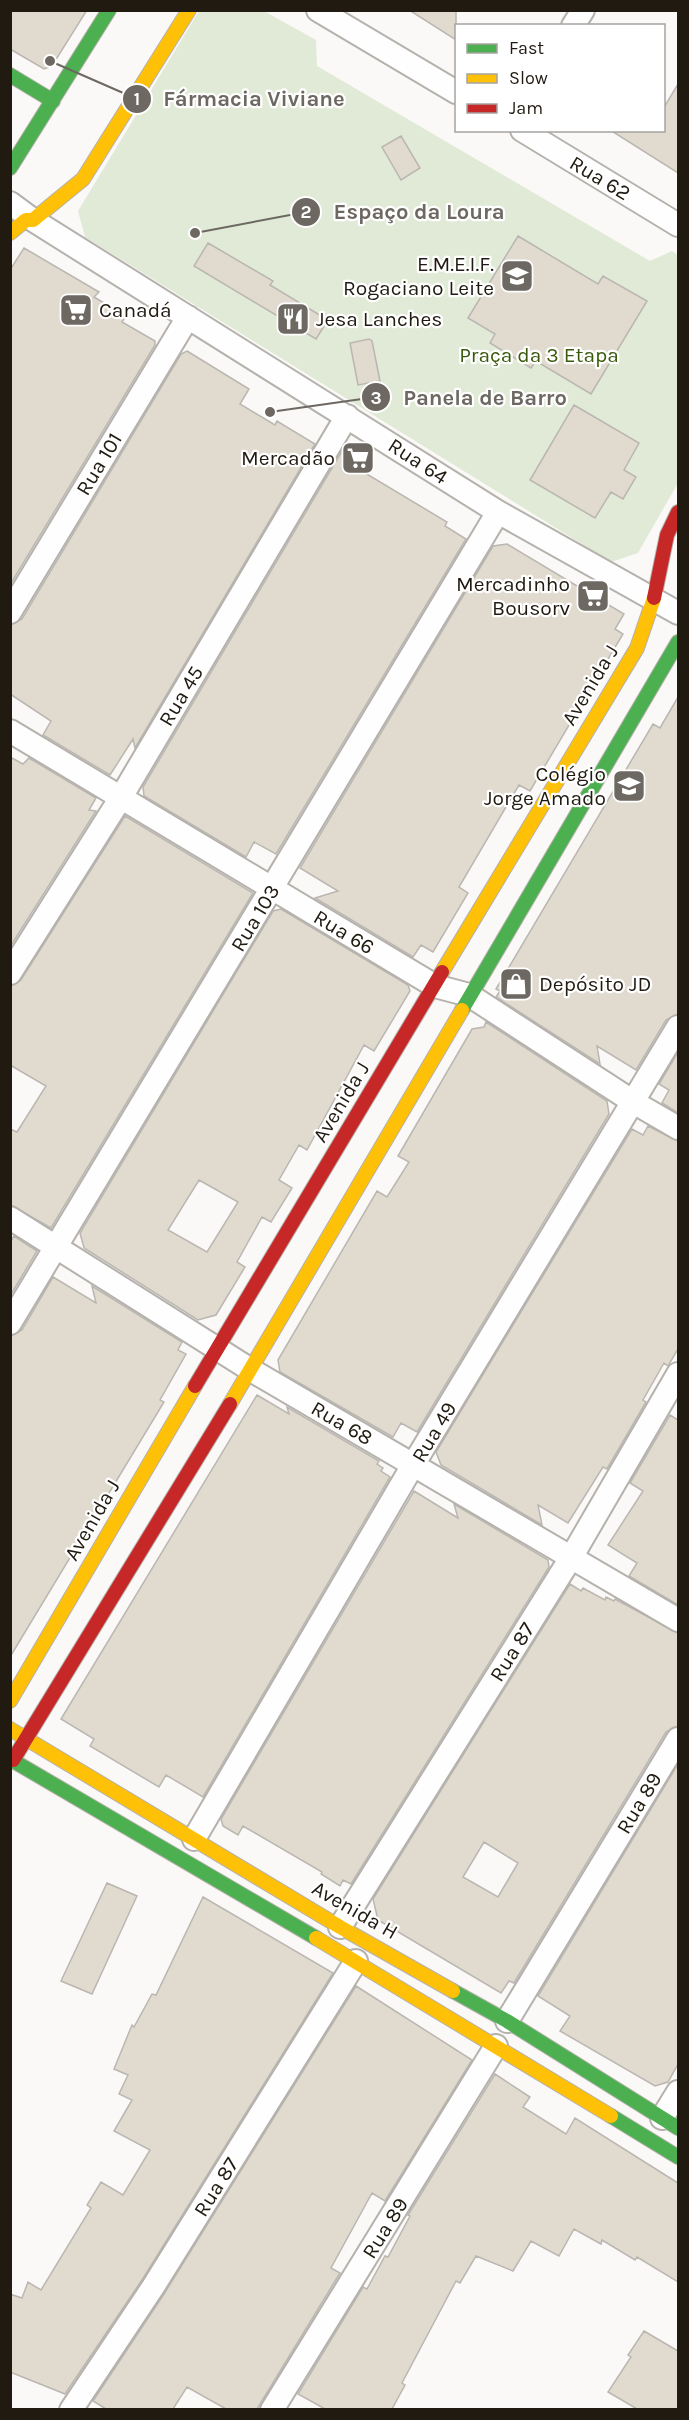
<svg xmlns="http://www.w3.org/2000/svg" width="689" height="2420" font-family="Karla,sans-serif">
	<style>
		.green { fill: #e1ead6 }
		.building { fill: #e1dace; stroke: #bab6b1; stroke-width: 1.5; fill-rule: evenodd }
		.lines { fill: none; stroke-linecap: round; stroke-linejoin: round }
		.street-casing { stroke: #b5b1ac; stroke-width: 26 }
		.fast-casing { stroke: #b5b1ac; stroke-width: 16 }
		.slow-casing { stroke: #b5b1ac; stroke-width: 16 }
		.jam-casing { stroke: #b5b1ac; stroke-width: 16 }
		.street { stroke: #fefefe; stroke-width: 22 }
		.fast { stroke: #4caf50; stroke-width: 14 }
		.slow { stroke: #ffc107; stroke-width: 14 }
		.jam { stroke: #c62828; stroke-width: 14 }
		.labels { text-anchor: middle; stroke-width: 4.5; stroke-linejoin: round; paint-order: stroke }
		.street-label { font-size: 21px; fill: #201a11; stroke: #fff }
		.poi-label { font-size: 21px; fill: #201a11; stroke: #fff; text-anchor: end }
		.park-label { font-size: 21px; fill: #385a0a; stroke: #fff }
		.leader { fill: none; stroke: #6d6862; stroke-width: 2 }
		.callout-dot { fill: #6d6862; stroke: #fff; stroke-width: 2 }
		.mark-label { font-size: 18px; text-anchor: middle; font-weight: bold; fill: #fff }
		.callout-label { font-size: 22px; text-anchor: middle; font-weight: bold; fill: #6d6862; stroke: #fff; stroke-width: 4.5; stroke-linejoin: round; paint-order: stroke }
	</style>
	<rect width="100%" height="100%" fill="#fbf9f7"/>
	<path class="green" d="M199 11H264L316 40 317 66 650 261 672 251 678 255V483L638 553 611 562 85 237 78 211Z"/>
	<path class="building" d="M10 10H87L52 66 44 69 10 49Z
		M409 10H456V40Z
		M678 84V173L610 130H663V109Z
		M401 136 420 168 401 180 382 147Z
		M518 236 598 284 603 276 647 301 591 394 536 361 531 368 490 343 495 334 468 318Z
		M208 243 273 281 270 285 328 320 316 339 194 266Z
		M24 248 99 292 94 297 126 316 122 322 155 341V345L10 585V270Z
		M369 339 372 341 380 381 358 385 350 343Z
		M187 351 249 389 240 404 275 425 277 421 315 444 135 748 133 739 110 775 43 735 51 721 10 694V625L22 619 181 354Z
		M574 405 639 443 624 470 636 477 623 499 611 492 595 518 530 480Z
		M345 446 372 463 365 473 447 522 445 526 466 539 276 854 254 842 246 857 144 796 143 787Z
		M507 544 624 614 615 629 623 634 530 791 519 785 459 887 468 893 433 952 421 945 413 957 315 898 338 891 300 868 493 546Z
		M678 697V1014L666 1020 636 1070 597 1046 600 1064 496 997 500 991 496 989 653 724 660 728Z
		M10 757 23 764 29 758 96 798 89 810 96 811 10 947Z
		M125 816 253 893 51 1228 10 1205V1129L17 1132 46 1086 10 1065V986L21 980Z
		M281 909 408 985 410 991 374 1051 364 1045 307 1150 299 1145 279 1180 292 1188 271 1222 262 1217 237 1262 245 1267 216 1315 198 1320 84 1248 80 1233 273 911ZM199 1180 238 1202 207 1252 168 1230Z
		M486 1022 607 1101 609 1114 417 1432 401 1423 393 1437 280 1372 278 1360 377 1191 387 1197 409 1162 398 1156 472 1029 484 1027Z
		M678 1052V1113L662 1103 669 1090 659 1084Z
		M648 1126 678 1141V1349L668 1366 664 1363 643 1400 646 1402 607 1469 603 1467 568 1523 538 1505 542 1525 441 1465 436 1452 632 1129 643 1135Z
		M14 1236 37 1251 10 1296V1242Z
		M53 1277 96 1303 92 1286 182 1342 178 1350 186 1354 160 1400 164 1402 10 1657V1336L22 1330Z
		M257 1395 289 1414 287 1407 379 1461 377 1464 383 1468 381 1471 390 1477 203 1797 166 1775 159 1787 90 1746 94 1739 61 1719Z
		M670 1415 678 1420V1605L629 1576 637 1563 608 1545 643 1491 630 1483Z
		M414 1491 458 1518 454 1504 548 1560 549 1567 351 1884 343 1880 340 1886 321 1874 322 1872 243 1826 238 1835 223 1826 221 1819Z
		M570 1584 581 1591 583 1588 605 1600 606 1597 614 1601 615 1599 678 1633V1726L666 1732 514 1983 509 1981 501 1993 378 1920 373 1899ZM484 1842 518 1863 498 1897 463 1877Z
		M678 1764V2064L668 2082 655 2086 560 2031 570 2016 538 1996Z
		M107 1883 137 1896 92 1994 61 1981Z
		M203 1897 333 1973 142 2280 65 2394 10 2372V2294L22 2298 28 2282 41 2290 91 2208 87 2205 101 2182 123 2195 150 2150 114 2131 132 2100 119 2094 128 2075 114 2069 132 2025 134 2027 152 1994 156 1995Z
		M356 1986 472 2060 385 2201 372 2193 331 2268 340 2273 257 2409H226L187 2387 173 2409H106L93 2401 164 2294Z
		M495 2074 530 2097 523 2107 566 2134 575 2118 678 2183V2282L637 2257 635 2260 602 2240 601 2244 574 2229 559 2256 531 2241 513 2271 476 2256 460 2283 456 2281 402 2383 405 2385 392 2409H325L298 2394 363 2287 367 2289 385 2256 388 2257 410 2216 408 2215Z
		M644 2331 678 2351V2409H637L608 2392 631 2357 628 2355Z"/>
	<g class="lines">
		<defs>
			<path id="street" d="M318 10 456 92
				M573 26 583 10
				M522 130 678 225
				M10 203 33 220 498 512 678 613
				M10 612 188 317
				M10 731 435 986 469 995 635 1103 678 1128
				M10 973 120 799 347 416
				M10 1218 251 1370 678 1620
				M10 1323 498 512
				M194 1839 413 1465 678 1027
				M340 1927 572 1556 678 1374
				M507 2021 678 1739
				M662 2118 678 2092
				M71 2410 153 2287 356 1961
				M272 2410 496 2046"/>
			<path id="fast" d="M10 75 53 101
				M10 168 109 10
				M462 1010 678 642
				M10 1759 316 1938
				M453 1991 507 2021 678 2128
				M611 2116 678 2157"/>
			<path id="slow" d="M10 233 26 220H33L83 179 189 10
				M442 972 637 648 654 598
				M230 1404 462 1010
				M10 1701 195 1386
				M10 1729 340 1927 453 1991
				M316 1938 611 2116"/>
			<path id="jam" d="M654 598 667 535 678 512
				M195 1386 442 972
				M13 1760 230 1404"/>
		</defs>
		<use href="#street" class="street-casing"/>
		<use href="#fast" class="fast-casing"/>
		<use href="#slow" class="slow-casing"/>
		<use href="#jam" class="jam-casing"/>
		<use href="#street" class="street"/>
		<use href="#fast" class="fast"/>
		<use href="#slow" class="slow"/>
		<use href="#jam" class="jam"/>
	</g>
	<defs>
		<symbol id="school-square" viewBox="-11 -11 22 22"><rect x="-9" y="-9" width="18" height="18" rx="4" fill="#6d6862" stroke="#fff"/><path d="M0-5L7-2L0 1L-7-2ZM-4 1L0 2.5L4 1V4Q0 6-4 4Z" fill="#fff"/></symbol>
		<symbol id="supermarket-square" viewBox="-11 -11 22 22"><rect x="-9" y="-9" width="18" height="18" rx="4" fill="#6d6862" stroke="#fff"/><path d="M-6-5.5h2.5l.6 2H6L4.5 2H-2.5L-4.4-4H-6ZM-1.5 3.2a1.3 1.3 0 1 0 .1 0ZM3 3.2a1.3 1.3 0 1 0 .1 0Z" fill="#fff"/></symbol>
		<symbol id="restaurant-square" viewBox="-11 -11 22 22"><rect x="-9" y="-9" width="18" height="18" rx="4" fill="#6d6862" stroke="#fff"/><path d="M-5-6h1v4h1v-4h1v4h1v-4h1v5L-1.5 .5V6h-2V.5L-5-1ZM5-6V6H3V1.5H1.5Q1.5-4 5-6Z" fill="#fff"/></symbol>
		<symbol id="shop-square" viewBox="-11 -11 22 22"><rect x="-9" y="-9" width="18" height="18" rx="4" fill="#6d6862" stroke="#fff"/><path d="M-5-2.5h2.3a2.7 3.5 0 0 1 5.4 0H5L5.5 6h-11ZM-1.5-2.5h3a1.5 2.3 0 0 0-3 0Z" fill="#fff"/></symbol>
	</defs>
	<g fill-rule="evenodd">
		<use href="#school-square" x="498" y="257" width="38" height="38"/>
		<use href="#supermarket-square" x="57" y="291" width="38" height="38"/>
		<use href="#restaurant-square" x="274" y="300" width="38" height="38"/>
		<use href="#supermarket-square" x="339" y="439" width="38" height="38"/>
		<use href="#supermarket-square" x="574" y="577" width="38" height="38"/>
		<use href="#school-square" x="610" y="767" width="38" height="38"/>
		<use href="#shop-square" x="497" y="965" width="38" height="38"/>
	</g>
	<g class="labels">
		<g class="street-label">
			<text transform="translate(600 178) rotate(31)" y="7">Rua 62</text>
			<text transform="translate(418 461) rotate(33)" y="7">Rua 64</text>
			<text transform="translate(99 464) rotate(-59)" y="7">Rua 101</text>
			<text transform="translate(590 685) rotate(-59)" y="7">Avenida J</text>
			<text transform="translate(181 696) rotate(-59)" y="7">Rua 45</text>
			<text transform="translate(255 918) rotate(-59)" y="7">Rua 103</text>
			<text transform="translate(344 932) rotate(31)" y="7">Rua 66</text>
			<text transform="translate(341 1102) rotate(-59)" y="7">Avenida J</text>
			<text transform="translate(342 1423) rotate(30)" y="7">Rua 68</text>
			<text transform="translate(434 1432) rotate(-59)" y="7">Rua 49</text>
			<text transform="translate(92 1520) rotate(-60)" y="7">Avenida J</text>
			<text transform="translate(512 1652) rotate(-58)" y="7">Rua 87</text>
			<text transform="translate(639 1803) rotate(-59)" y="7">Rua 89</text>
			<text transform="translate(355 1910) rotate(30)" y="7">Avenida H</text>
			<text transform="translate(216 2187) rotate(-58)" y="7">Rua 87</text>
			<text transform="translate(385 2228) rotate(-58)" y="7">Rua 89</text>
		</g>
		<g class="poi-label">
			<text x="494" y="271">E.M.E.I.F.<tspan x="494" dy="24">Rogaciano Leite</tspan></text>
			<text x="99" y="317" text-anchor="start">Canadá</text>
			<text x="316" y="326" text-anchor="start">Jesa Lanches</text>
			<text x="335" y="465">Mercadão</text>
			<text x="570" y="591">Mercadinho<tspan x="570" dy="24">Bousorv</tspan></text>
			<text x="606" y="781">Colégio<tspan x="606" dy="24">Jorge Amado</tspan></text>
			<text x="539" y="991" text-anchor="start">Depósito JD</text>
		</g>
		<g class="park-label">
			<text x="539" y="362">Praça da 3 Etapa</text>
		</g>
	</g>
	<path class="leader" d="M50 61L137 99M195 233L306 212M270 412L376 397"/>
	<g class="callout-dot">
		<circle cx="50" cy="61" r="6"/>
		<circle cx="195" cy="233" r="6"/>
		<circle cx="270" cy="412" r="6"/>
		<circle cx="137" cy="99" r="15"/>
		<circle cx="306" cy="212" r="15"/>
		<circle cx="376" cy="397" r="15"/>
	</g>
	<g class="mark-label">
		<text x="137" y="105">1</text>
		<text x="306" y="218">2</text>
		<text x="376" y="404">3</text>
	</g>
	<g class="callout-label">
		<text x="254" y="106">Fármacia Viviane</text>
		<text x="419" y="219">Espaço da Loura</text>
		<text x="485" y="405">Panela de Barro</text>
	</g>
	<rect width="689" height="2420" fill="none" stroke="#201a11" stroke-width="24"/>
	<rect x="455" y="24" width="210" height="108" fill="#ffffff" stroke="#a6a3a0" stroke-width="1.5"/>
	<rect x="467" y="44" width="30" height="9" fill="#4caf50" stroke="#a6a3a0" stroke-width="1.5"/>
	<text x="509" y="54" font-size="18" fill="#201a11">Fast</text>
	<rect x="467" y="74" width="30" height="9" fill="#ffc107" stroke="#a6a3a0" stroke-width="1.5"/>
	<text x="509" y="84" font-size="18" fill="#201a11">Slow</text>
	<rect x="467" y="104" width="30" height="9" fill="#c62828" stroke="#a6a3a0" stroke-width="1.5"/>
	<text x="509" y="114" font-size="18" fill="#201a11">Jam</text>
</svg>
